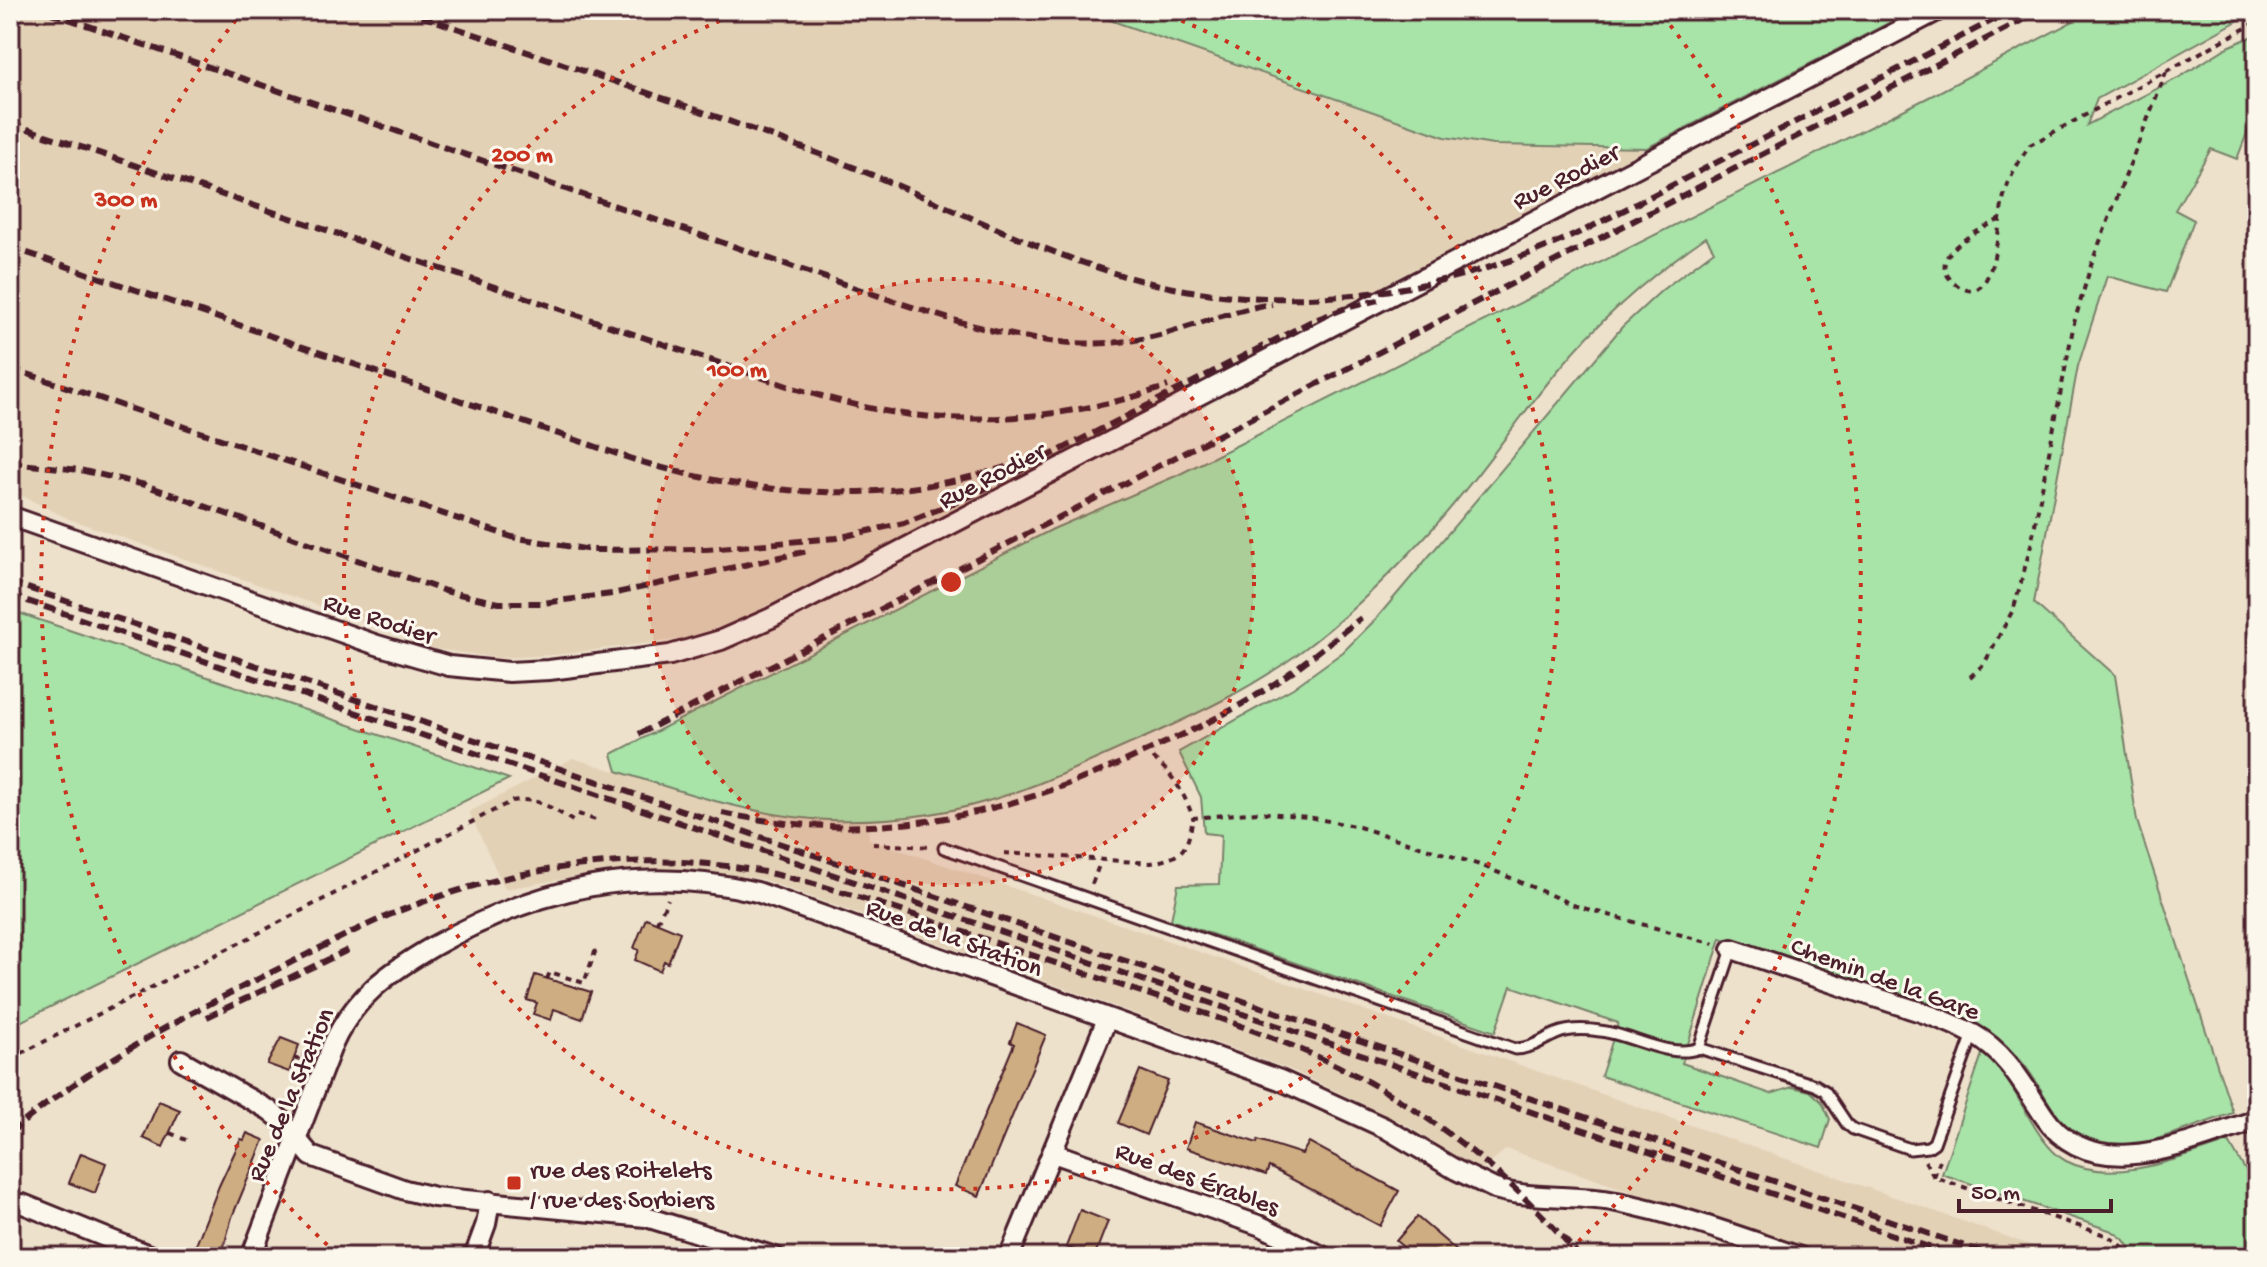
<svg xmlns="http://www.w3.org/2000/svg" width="2267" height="1267" font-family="'Gochi Hand',sans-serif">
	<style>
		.built { fill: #e3d1b6 }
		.green { fill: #a8e3a8; stroke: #79816a; stroke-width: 2 }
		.building { fill: #cdad81; stroke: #4a1f2b; stroke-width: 2 }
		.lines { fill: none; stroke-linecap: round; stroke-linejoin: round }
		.service-casing { stroke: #4a1f2b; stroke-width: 15 }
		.minor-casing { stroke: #4a1f2b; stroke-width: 24 }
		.path { stroke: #4a1f2b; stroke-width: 4; stroke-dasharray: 6 6; stroke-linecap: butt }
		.service { stroke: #fbf7ec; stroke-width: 9 }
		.minor { stroke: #fbf7ec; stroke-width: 18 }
		.rail { stroke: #4a1f2b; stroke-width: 6; stroke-dasharray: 12 6; stroke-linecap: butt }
		.ring { fill: none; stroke: #c8321e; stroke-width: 4; stroke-dasharray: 4 8 }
		.poi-dot { fill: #c8321e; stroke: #fbf7ec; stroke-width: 3 }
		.labels { text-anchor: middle; stroke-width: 6; stroke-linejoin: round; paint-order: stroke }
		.street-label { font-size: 26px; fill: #4a1f2b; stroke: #fbf7ec }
		.poi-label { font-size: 26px; fill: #4a1f2b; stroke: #fbf7ec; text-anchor: start }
		.centre { fill: #c8321e; stroke: #fbf7ec; stroke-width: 4 }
		.ring-label { font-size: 24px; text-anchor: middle; font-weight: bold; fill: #c8321e; stroke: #fbf7ec; stroke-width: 6; stroke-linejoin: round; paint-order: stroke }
	</style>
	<rect width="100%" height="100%" fill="#ede1cc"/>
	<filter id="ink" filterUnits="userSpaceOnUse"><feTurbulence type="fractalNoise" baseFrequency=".0125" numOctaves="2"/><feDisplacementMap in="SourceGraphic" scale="16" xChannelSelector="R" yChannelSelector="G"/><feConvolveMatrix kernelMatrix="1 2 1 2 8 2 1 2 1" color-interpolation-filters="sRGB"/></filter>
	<g filter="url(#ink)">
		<path class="built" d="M10 10H1081L1445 137 1555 147 1647 148 872 553 732 623 682 639 555 655 497 658 431 648 366 622 69 519 10 490Z
			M573 758 678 791 765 812 826 820 868 819 869 839 903 851 1149 934 2064 1257H1820L1507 1149 1479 1171 1408 1126 1294 1071 761 879 688 869 610 871 505 889 469 812Z"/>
		<path class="green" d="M1081 10H1898L1902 16 1647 148 1493 145 1445 137Z
			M2094 10H2257L2097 99 2087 125 2178 78 2226 48 2257 34V107L2237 159 2211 149 2175 210 2194 220 2166 292 2107 276 2078 366 2034 603 2115 675 2137 821 2233 1113C2205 1122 2149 1145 2122 1146 2058 1148 2054 1100 2021 1061 2006 1044 1987 1030 1968 1019L1721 938 1682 1063 1771 1094 1792 1087 1810 1091 1822 1102 1830 1119 1821 1148 1601 1076 1618 1023 1511 986 1495 1032 1171 920 1178 885 1219 884 1221 835 1204 833 1201 797 1179 752 1293 688 1343 652 1376 619 1622 327 1662 290 1714 251 1706 237C1652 274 1602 317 1560 368 1516 420 1479 478 1433 528 1392 573 1348 617 1299 653 1249 690 1193 716 1137 741 1095 759 1053 780 1010 794 953 814 889 822 828 820 757 817 685 793 617 771L612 754 1053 529 1178 475 1939 92Z
			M10 610 509 779 10 1027Z
			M1982 1054C2004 1067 2017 1098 2030 1119 2038 1133 2051 1153 2066 1161 2114 1186 2182 1157 2229 1142L2244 1168 2257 1183V1257H2138L2123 1239 2112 1231 1942 1174Z"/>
		<path class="building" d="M646 918 680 932 668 963 664 961 660 971 635 960 639 950 634 948Z
			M535 975 591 992 582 1019 554 1009 551 1020 533 1014 537 1003 527 1000Z
			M1017 1023 1046 1035 979 1196 955 1186 1014 1044 1010 1042Z
			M281 1038 299 1045 289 1072 267 1064Z
			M1140 1070 1168 1081 1146 1135 1118 1123Z
			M159 1101 180 1110 163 1147 143 1138Z
			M1195 1122 1257 1143 1258 1140 1302 1154 1309 1142 1399 1191 1380 1226 1269 1167 1266 1175 1186 1148Z
			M247 1133 264 1140 232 1217 221 1257H205L193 1253 219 1186 238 1145 241 1139 244 1140Z
			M81 1153 106 1163 95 1193 69 1183Z
			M1080 1210 1108 1221 1094 1257 1066 1247Z
			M1417 1217 1464 1257H1415L1396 1241Z"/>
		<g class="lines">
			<defs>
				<path id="service" d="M944 848 1515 1049C1531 1049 1542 1040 1556 1034 1570 1028 1586 1029 1600 1031 1630 1034 1671 1060 1699 1048
					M1732 949 1699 1048 1815 1085 1825 1091 1847 1124 1853 1129 1910 1149 1928 1147 1934 1143 1973 1034"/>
				<path id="minor" d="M10 516 377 645 449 666 509 672 549 670 670 655 721 640 771 618 1939 10
					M1732 949C1776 964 1820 979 1865 994 1901 1006 1940 1016 1973 1034 2007 1053 2023 1085 2044 1116 2093 1189 2192 1140 2257 1120
					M181 1060 269 1110 279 1118 311 1156 405 1190 434 1197 646 1217 775 1257
					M1053 1153 1261 1226 1324 1257
					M23 1204 154 1257
					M251 1257 332 1046C354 997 389 972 434 946 539 887 638 864 757 892L1280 1080 1385 1128 1456 1170 1495 1189C1534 1200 1576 1194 1617 1202 1679 1214 1740 1237 1800 1257
					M474 1257 486 1224 490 1201
					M1009 1257 1107 1019"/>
			</defs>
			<use href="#service" class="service-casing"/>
			<use href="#minor" class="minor-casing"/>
			<path class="path" d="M2000 219C1981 230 1918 257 1957 285 1997 314 1998 219 2003 200 2008 180 2018 162 2030 145L2257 22
				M1970 677 1984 664 2014 608 2031 545 2074 323 2092 262 2166 72
				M1153 758C1172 773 1185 794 1193 818L1258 812 1308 817 1359 827 1483 866 1576 906 1714 944
				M578 814 598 821
				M873 844 931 847
				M1004 853 1151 863C1184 857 1187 850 1193 818
				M1092 884 1101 860
				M657 922 668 899
				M547 979 550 972 584 983 595 952 601 950
				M294 1058 302 1061 311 1038
				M10 1059 251 937 512 801C537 796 555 810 576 823
				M170 1133 186 1140
				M1925 1161 1934 1177 2108 1236 2125 1248 2131 1257
				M1934 1177 1941 1157"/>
			<use href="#service" class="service"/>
			<use href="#minor" class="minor"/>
			<path class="rail" d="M404 10C546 59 689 105 830 158 924 194 1018 243 1114 273 1268 321 1445 298 1589 228L2013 10
				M51 13 864 291C949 319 1038 353 1128 341 1178 335 1222 311 1272 304
				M10 123 790 387C821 396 852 405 884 411 977 427 1079 417 1168 386
				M10 247 629 458C754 498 892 507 1017 463
				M10 368 512 537 591 550 706 549 837 538 904 523 971 496 1310 322 1346 308 1378 300
				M10 463 80 470 145 485 445 591 499 603H542L612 594 808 551
				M10 582 1997 1257
				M10 595 1958 1257
				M639 734 2042 10
				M722 813C879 845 1001 818 1145 752 1193 730 1241 708 1284 677 1310 659 1335 638 1361 618
				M207 1017 348 950
				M10 1133C81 1073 163 1027 246 985 293 962 339 937 387 916 499 869 627 849 747 869 807 879 865 899 923 918 984 939 1044 959 1105 980 1176 1004 1249 1026 1318 1057 1419 1102 1509 1173 1580 1257"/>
		</g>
	</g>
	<circle cx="951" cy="582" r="303" fill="#c8321e" fill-opacity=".12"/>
	<g class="ring">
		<circle cx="951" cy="582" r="303"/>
		<path d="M1159 12A607 607 0 1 1 743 12"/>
		<path d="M336 1253A910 910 0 0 1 239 16M1663 16A910 910 0 0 1 1566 1253"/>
	</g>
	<rect class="poi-dot" x="506" y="1175" width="16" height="16" rx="4"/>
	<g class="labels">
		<g class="street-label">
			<text transform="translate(1565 175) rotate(-27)" y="9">Rue Rodier</text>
			<text transform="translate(991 474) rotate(-27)" y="9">Rue Rodier</text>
			<text transform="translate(380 617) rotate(18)" y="9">Rue Rodier</text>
			<text transform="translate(955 936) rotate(20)" y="9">Rue de la Station</text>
			<text transform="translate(1886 977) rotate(20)" y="9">Chemin de la Gare</text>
			<text transform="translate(289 1094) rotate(-67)" y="9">Rue de la Station</text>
			<text transform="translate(1198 1177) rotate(20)" y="9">Rue des Érables</text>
		</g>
		<g class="poi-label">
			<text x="530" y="1177">rue des Roitelets<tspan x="530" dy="30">/ rue des Sorbiers</tspan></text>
		</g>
	</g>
	<circle cx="951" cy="582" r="12" class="centre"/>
	<g class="ring-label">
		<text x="522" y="161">200 m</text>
		<text x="126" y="206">300 m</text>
		<text x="737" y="376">100 m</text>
	</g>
	<rect width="2267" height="1267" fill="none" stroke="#fbf7ec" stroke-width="40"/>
	<rect x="20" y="20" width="2227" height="1227" fill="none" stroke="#4a1f2b" stroke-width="3" filter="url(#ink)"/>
	<path d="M1959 1199v12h152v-12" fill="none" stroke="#4a1f2b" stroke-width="4"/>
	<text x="1971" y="1199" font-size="24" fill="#4a1f2b" stroke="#fbf7ec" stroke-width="6" paint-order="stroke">50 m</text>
</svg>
